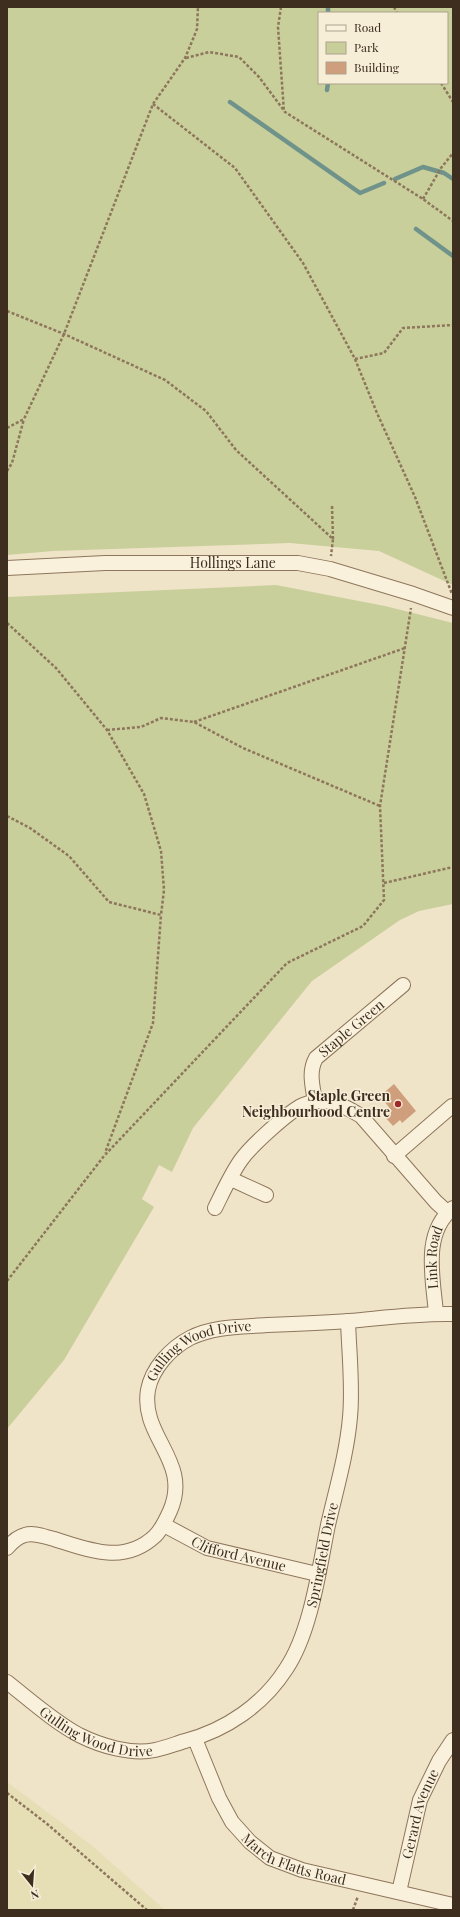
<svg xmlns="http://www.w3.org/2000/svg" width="460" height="1917" font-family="'Playfair Display',serif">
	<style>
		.farmland { fill: #e6deb5 }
		.green { fill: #c9cf9b; fill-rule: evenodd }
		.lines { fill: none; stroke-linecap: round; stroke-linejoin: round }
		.stream { stroke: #6f938a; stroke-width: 4.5 }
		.building { fill: #cf9f7d }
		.minor-casing { stroke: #8d765c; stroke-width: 16 }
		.path { stroke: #8d765c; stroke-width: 2.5; stroke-dasharray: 3 2; stroke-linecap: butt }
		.minor { stroke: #faf1dc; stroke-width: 14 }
		.poi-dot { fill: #9e2a2b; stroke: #f7eed8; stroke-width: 1.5 }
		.labels { text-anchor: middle; stroke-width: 3; stroke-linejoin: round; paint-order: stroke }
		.street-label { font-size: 14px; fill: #3d2e20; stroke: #f7eed8 }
		.poi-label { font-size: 14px; font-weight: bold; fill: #3d2e20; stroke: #f7eed8; text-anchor: end }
	</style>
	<rect width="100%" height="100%" fill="#f0e4c8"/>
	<path class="farmland" d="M7 1782 90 1844 165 1910H7Z"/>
	<path class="green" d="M7 7H453V585L379 551 290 543 53 551 7 555ZM319 13H447V83H319Z
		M276 585 385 606 453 623V904L419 911 400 920 312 981 193 1128 172 1172 159 1165 142 1199 154 1207 64 1360 7 1429V597Z"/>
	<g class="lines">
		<path class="stream" d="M328 7V13
			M327 90 328 83
			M230 102 360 193 384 183
			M395 179 423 167 444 173 453 179
			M416 229 453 256"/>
	</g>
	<path class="building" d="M394 1084 416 1111 402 1123 400 1120 393 1126 385 1117 392 1111 380 1096Z"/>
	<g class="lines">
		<defs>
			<g id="minor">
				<path id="s1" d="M7 568 105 563H298L330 569 413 594 453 608"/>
				<path id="s2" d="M315 1102C313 1087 308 1072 316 1058L403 985"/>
				<path d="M394 1156 452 1106"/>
				<path d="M231 1179 266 1195"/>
				<path d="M215 1208C223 1192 231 1174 241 1160 251 1146 288 1112 303 1105 311 1102 322 1100 330 1102 341 1104 351 1110 361 1116L436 1202 447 1212"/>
				<path id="s3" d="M436 1313C433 1278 422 1233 453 1208"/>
				<path id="s4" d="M164 1525 207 1548 317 1574"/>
				<path id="s5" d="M7 1548C12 1542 17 1537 25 1535 34 1532 45 1537 54 1539 89 1550 124 1565 155 1536 162 1529 166 1520 170 1511 192 1461 140 1437 148 1390 152 1368 171 1348 190 1338 214 1326 241 1327 267 1325 294 1324 321 1323 349 1321 383 1318 418 1313 453 1314"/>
				<path id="s6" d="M7 1682C30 1700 53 1721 79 1735 101 1746 131 1755 155 1750 165 1748 175 1744 185 1741 226 1730 263 1705 286 1669 311 1632 319 1569 328 1525 336 1490 347 1453 350 1417 353 1387 349 1352 348 1321"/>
				<path id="s7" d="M195 1739 219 1798 232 1822 250 1842 270 1858 302 1870 453 1905"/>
				<path id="s8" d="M399 1892 420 1800 439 1761 453 1740"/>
			</g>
		</defs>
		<use href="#minor" class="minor-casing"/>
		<path class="path" d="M281 7 278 27 284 112
			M394 7 397 13
			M186 58 209 52 239 57 259 77 285 112 423 199 453 221
			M441 83 453 102
			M153 104 235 168 303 263 355 359 377 413 415 497 452 594
			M423 199 441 168 453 153
			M7 311 64 334 165 380 206 411 236 450 333 539 331 556
			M355 359 384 353 403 328 453 325
			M7 428 24 419 64 334 153 104 185 58 193 39 197 29 198 7
			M7 471 12 463 24 419
			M332 506 333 539
			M7 623 56 668 107 730 144 794 161 851 164 890 161 915
			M194 722 405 648
			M107 730 141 727 161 718 194 722 243 748 380 806
			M7 816 30 828 69 856 109 902 161 915 153 1023 105 1153
			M384 883 453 867
			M7 1281 104 1156 287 963 363 926 384 900 380 806 411 608
			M7 1793 46 1823 147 1910
			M353 1910 358 1896"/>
		<use href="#minor" class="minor"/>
	</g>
	<circle class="poi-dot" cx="398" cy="1104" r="4"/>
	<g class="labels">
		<g class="street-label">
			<text dy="5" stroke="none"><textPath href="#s1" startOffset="226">Hollings Lane</textPath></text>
			<text dy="5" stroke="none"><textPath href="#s2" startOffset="91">Staple Green</textPath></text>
			<text dy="5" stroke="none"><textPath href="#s3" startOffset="56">Link Road</textPath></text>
			<text dy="5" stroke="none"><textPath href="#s5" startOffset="387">Gulling Wood Drive</textPath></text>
			<text dy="5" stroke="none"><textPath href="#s4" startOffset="81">Clifford Avenue</textPath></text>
			<text dy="5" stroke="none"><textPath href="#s6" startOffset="447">Springfield Drive</textPath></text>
			<text dy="5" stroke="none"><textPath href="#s6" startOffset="105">Gulling Wood Drive</textPath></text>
			<text dy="5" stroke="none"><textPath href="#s8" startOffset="81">Gerard Avenue</textPath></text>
			<text dy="5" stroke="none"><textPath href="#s7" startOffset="166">March Flatts Road</textPath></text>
		</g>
		<g class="poi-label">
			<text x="390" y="1101">Staple Green<tspan x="390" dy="16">Neighbourhood Centre</tspan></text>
		</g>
	</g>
	<rect width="460" height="1917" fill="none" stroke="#3d2e20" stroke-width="16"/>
	<rect x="318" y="12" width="130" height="72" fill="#f7eed8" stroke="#ada18e"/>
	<rect x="326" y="25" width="20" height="6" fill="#faf1dc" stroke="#ada18e"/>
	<text x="354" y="32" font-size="12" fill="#3d2e20">Road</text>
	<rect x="326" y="42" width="20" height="12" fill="#c9cf9b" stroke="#ada18e"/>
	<text x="354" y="52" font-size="12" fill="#3d2e20">Park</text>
	<rect x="326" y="62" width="20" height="12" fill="#cf9f7d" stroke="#ada18e"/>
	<text x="354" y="72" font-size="12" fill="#3d2e20">Building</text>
	<g transform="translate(32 1885) rotate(163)" stroke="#f7eed8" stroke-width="3" paint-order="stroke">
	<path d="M0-3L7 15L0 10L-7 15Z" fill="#3d2e20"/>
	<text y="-6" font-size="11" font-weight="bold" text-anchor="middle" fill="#3d2e20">N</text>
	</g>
</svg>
